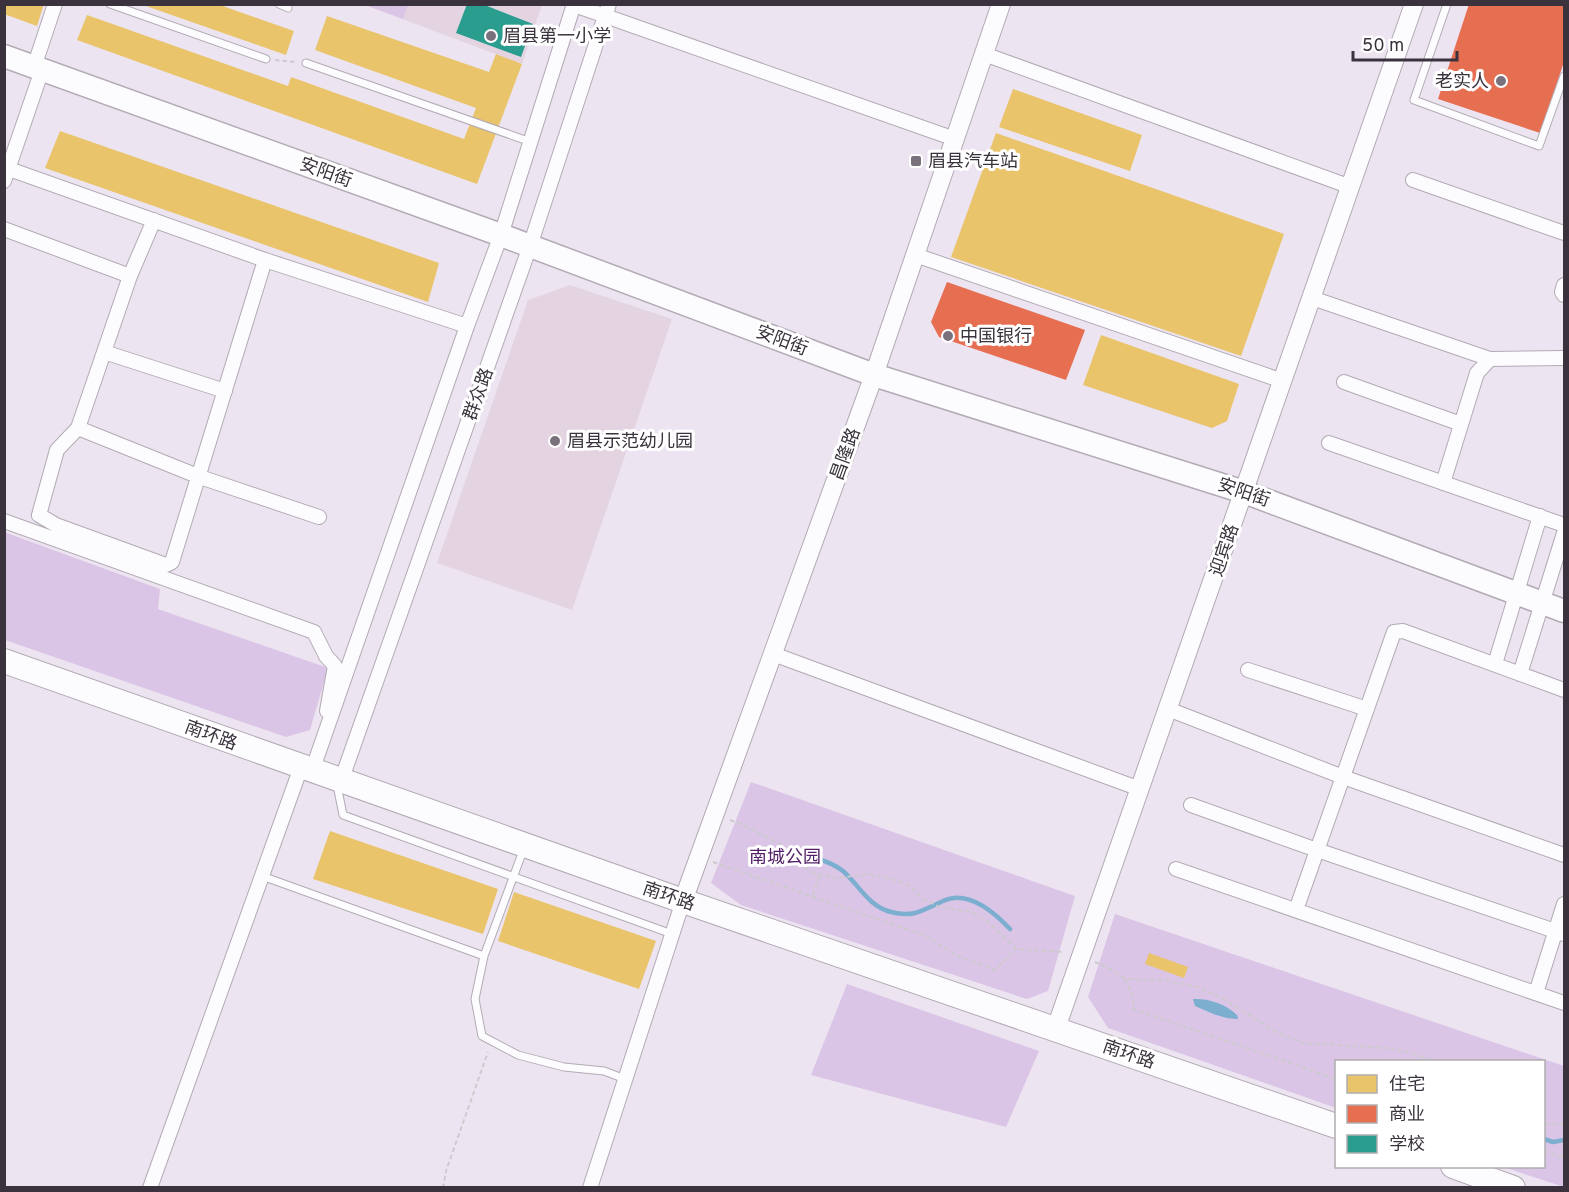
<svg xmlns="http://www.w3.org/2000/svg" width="1569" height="1192" font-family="Overpass,'Noto Sans SC',sans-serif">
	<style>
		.education { fill: #e4d4e1 }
		.green { fill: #dbc5e6 }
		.water { fill: #7caecf }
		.homes { fill: #e9c46a }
		.shops { fill: #e76f51 }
		.schools { fill: #2a9d8f }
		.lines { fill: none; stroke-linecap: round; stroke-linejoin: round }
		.stream { stroke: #7caecf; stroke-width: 4.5 }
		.service-casing { stroke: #b2abb5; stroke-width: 9 }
		.minor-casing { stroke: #b2abb5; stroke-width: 16 }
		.tertiary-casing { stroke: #b2abb5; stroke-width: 20 }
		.primary-casing { stroke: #b2abb5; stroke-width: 25 }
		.trunk-casing { stroke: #b2abb5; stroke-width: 26 }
		.path { stroke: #cdcace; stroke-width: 2; stroke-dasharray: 4.5 3; stroke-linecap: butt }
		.service { stroke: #fcfbfd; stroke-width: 7 }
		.minor { stroke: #fcfbfd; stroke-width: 14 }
		.tertiary { stroke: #fcfbfd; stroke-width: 18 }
		.primary { stroke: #fcfbfd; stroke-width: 22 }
		.trunk { stroke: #fcfbfd; stroke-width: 24 }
		.poi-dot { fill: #79717c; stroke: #fff; stroke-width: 2 }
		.labels { text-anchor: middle; stroke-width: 6; stroke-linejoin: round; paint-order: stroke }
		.poi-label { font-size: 18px; fill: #3a333d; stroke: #fff; text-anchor: start }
		.street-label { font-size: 18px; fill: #3a333d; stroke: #fff }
		.park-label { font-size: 18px; fill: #521f67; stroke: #fff }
	</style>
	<rect width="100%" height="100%" fill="#ede4f1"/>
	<path class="education" d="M365 5H542L522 64Z
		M570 285 672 319 572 610 437 563 528 300Z"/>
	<path class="green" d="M365 5 408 4V5L403 19Z
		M4 532 160 589 158 609 328 668 310 730 286 737 5 640Z
		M751 782 1075 896 1048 991 1027 999 741 905 711 883Z
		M1115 914 1564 1066V1187L1503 1167 1544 1166V1062H1336V1108L1108 1028 1088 997Z
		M847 984 1039 1051 1006 1127 811 1075Z"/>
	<path class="water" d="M1193 999C1208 998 1226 1004 1237 1015L1238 1019C1222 1019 1209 1012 1195 1006Z"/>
	<path class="homes" d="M4 4H44L37 26 4 14Z
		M217 4 294 31 286 55 143 5Z
		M87 15 288 86 291 77 464 139 476 108 315 50 327 16 489 72 496 54 522 64 477 184 77 40Z
		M1013 89 1142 135 1130 171 999 127Z
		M60 131 439 263 428 302 45 168Z
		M996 133 1284 234 1241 356 951 257Z
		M1101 335 1239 384 1227 421 1212 428 1083 385Z
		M330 831 498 889 483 934 313 879Z
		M514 892 656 941 639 989 498 941Z
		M1149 953 1188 967 1184 978 1145 964Z"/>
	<path class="shops" d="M1469 4H1564V62L1540 133 1438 99Z
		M947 282 1085 330 1066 380 939 337 931 322Z"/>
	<path class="schools" d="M467 4H482L533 24 521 57 456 33Z"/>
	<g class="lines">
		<path class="stream" d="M810 856C822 860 833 863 843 871 859 885 868 906 891 912 914 918 923 910 943 901 968 889 994 912 1010 929
			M1544 1139 1553 1142 1564 1140"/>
		<defs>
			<path id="service" d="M110 4 266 59
				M279 4 288 8
				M1447 4 1414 100 1539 146 1564 76
				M306 63 531 142
				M337 785 343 815 672 934
				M524 848 484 956 475 999 482 1036 518 1055 564 1067 604 1071 625 1079
				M262 876 484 956"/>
			<path id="minor" d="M574 5 955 139
				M984 54 1351 187
				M34 67 55 4
				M9 169 265 260 467 326
				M1413 180 1564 233
				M4 181 42 70
				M154 220 130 276 78 428 57 450 39 515 56 525 166 565 172 562 265 260
				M4 229 130 276
				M915 255 1283 381
				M1564 285 1562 292 1564 295
				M1312 298 1490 359
				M104 352 225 391
				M1344 382 1461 424
				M78 428 200 477 319 517
				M1329 443 1564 525
				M1443 483 1477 373 1490 359 1564 358
				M4 521 314 632 326 656 335 666 327 711
				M773 654 1140 789
				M1495 664 1540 516
				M1248 670 1367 709
				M1520 674 1564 533
				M1168 709 1343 777 1564 855
				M312 771 467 326 501 235 574 4
				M341 781 530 246 609 4
				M1191 805 1317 850 1564 934
				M1176 869 1564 1003
				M1296 910 1394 632 1403 631 1564 690
				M1536 993 1564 904
				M150 1188 301 767
				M590 1188 683 901"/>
			<path id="tertiary" d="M683 901 874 375 1001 4
				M1056 1028 1414 4"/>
			<path id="primary" d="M4 56 501 235 874 375 1244 492 1564 611"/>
			<path id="trunk" d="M4 661 683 901 1336 1126
				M1453 1166 1513 1188"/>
		</defs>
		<use href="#service" class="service-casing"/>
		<use href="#minor" class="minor-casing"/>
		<use href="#tertiary" class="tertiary-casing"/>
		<use href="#primary" class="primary-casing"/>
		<use href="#trunk" class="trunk-casing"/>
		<path class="path" d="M275 60 296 62
			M730 820 743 825 782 845 798 863 815 874 836 878 870 874 892 879 910 886 922 898 939 907 972 912 987 921 1017 949 1064 952
			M713 862 926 936 957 956 995 970 1016 949
			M813 895 820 875
			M1095 962 1111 969 1125 979 1164 980 1198 987 1224 999 1278 1033 1303 1043 1388 1048 1409 1052 1436 1062
			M1125 979 1133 996 1134 1009 1336 1079
			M1544 1124 1564 1125
			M1544 1151 1564 1158
			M443 1188 446 1171 488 1052"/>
		<use href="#service" class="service"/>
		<use href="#minor" class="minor"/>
		<use href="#tertiary" class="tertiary"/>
		<use href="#primary" class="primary"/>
		<use href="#trunk" class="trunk"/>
	</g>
	<g class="poi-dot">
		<circle cx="491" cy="36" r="6"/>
		<circle cx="1501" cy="81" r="6"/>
		<rect x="910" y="155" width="12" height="12" rx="3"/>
		<circle cx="948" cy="336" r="6"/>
		<circle cx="555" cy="441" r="6"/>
	</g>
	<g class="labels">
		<g class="poi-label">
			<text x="503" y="42">眉县第一小学</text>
			<text x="1489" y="87" text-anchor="end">老实人</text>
			<text x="928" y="167">眉县汽车站</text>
			<text x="960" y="342">中国银行</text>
			<text x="567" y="447">眉县示范幼儿园</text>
		</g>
		<g class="street-label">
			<text transform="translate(326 172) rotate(20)" y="6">安阳街</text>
			<text transform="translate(782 340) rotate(21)" y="6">安阳街</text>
			<text transform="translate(478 394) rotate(-70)" y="6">群众路</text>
			<text transform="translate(845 454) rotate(-70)" y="6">昌隆路</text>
			<text transform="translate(1244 492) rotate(19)" y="6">安阳街</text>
			<text transform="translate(1224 550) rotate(-71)" y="6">迎宾路</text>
			<text transform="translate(211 735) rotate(20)" y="6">南环路</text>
			<text transform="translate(669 896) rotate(19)" y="6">南环路</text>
			<text transform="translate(1129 1054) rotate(19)" y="6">南环路</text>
		</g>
		<g class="park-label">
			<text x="785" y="863">南城公园</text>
		</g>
	</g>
	<rect width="1569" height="1192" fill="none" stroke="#3a333d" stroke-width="12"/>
	<rect x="1335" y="1060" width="210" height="108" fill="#ffffff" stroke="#b0adb1" stroke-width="1.5"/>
	<rect x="1347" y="1075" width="30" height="18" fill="#e9c46a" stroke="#b0adb1" stroke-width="1.5"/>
	<text x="1389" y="1090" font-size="18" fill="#3a333d">住宅</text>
	<rect x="1347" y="1105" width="30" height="18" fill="#e76f51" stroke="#b0adb1" stroke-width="1.5"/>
	<text x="1389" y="1120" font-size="18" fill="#3a333d">商业</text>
	<rect x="1347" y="1135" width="30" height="18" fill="#2a9d8f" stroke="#b0adb1" stroke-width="1.5"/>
	<text x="1389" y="1150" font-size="18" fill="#3a333d">学校</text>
	<path d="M1353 51v9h104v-9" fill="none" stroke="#3a333d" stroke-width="3"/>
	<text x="1362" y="51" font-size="18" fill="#3a333d" stroke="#ffffff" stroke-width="4.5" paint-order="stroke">50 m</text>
</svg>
